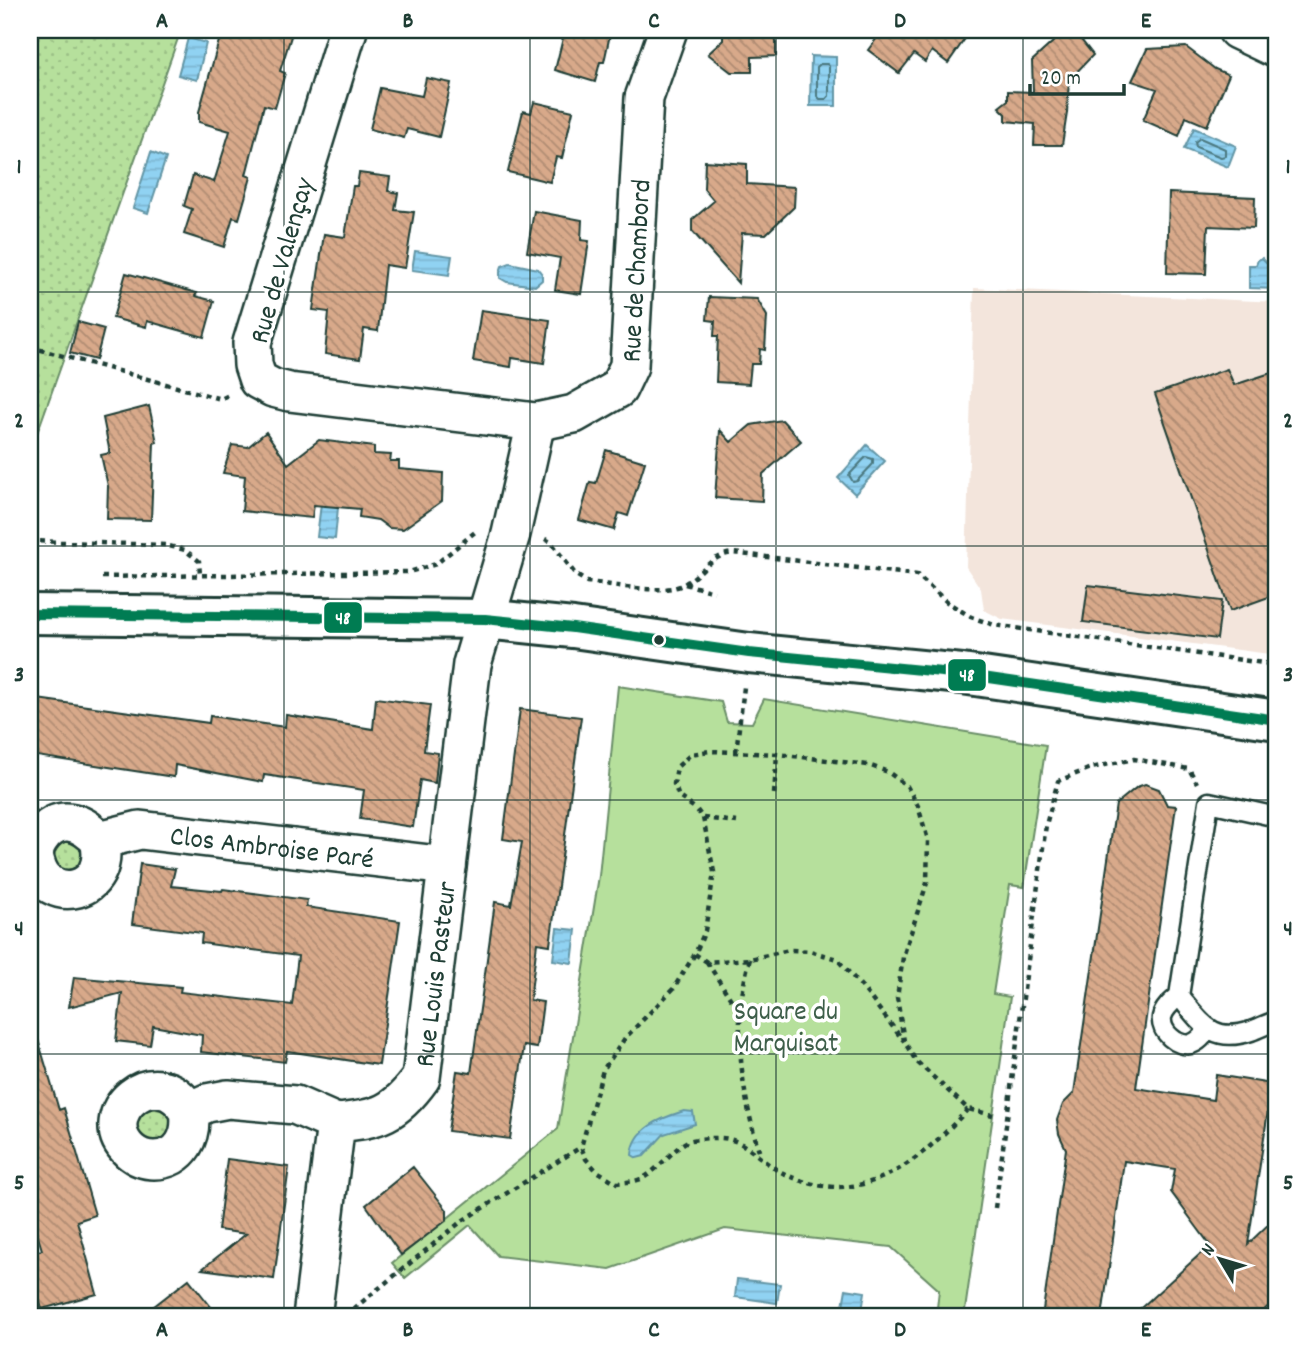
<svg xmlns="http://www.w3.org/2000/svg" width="1307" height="1347" font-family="Dekko,sans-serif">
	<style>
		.built { fill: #f3e5dc }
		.grass { fill: url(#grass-dots); stroke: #6a8e68; stroke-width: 2 }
		.park { fill: #b6e09c; stroke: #6a8e68; stroke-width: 2 }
		.water { fill: url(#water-rules); stroke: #6396a6; stroke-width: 2 }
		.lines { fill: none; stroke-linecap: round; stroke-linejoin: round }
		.shore { stroke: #4c7980; stroke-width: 2 }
		.building { fill: url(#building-back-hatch); stroke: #1f3d34; stroke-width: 2 }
		.lane-casing { stroke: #1f3d34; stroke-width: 23 }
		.street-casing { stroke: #1f3d34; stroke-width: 42 }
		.secondary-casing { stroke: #1f3d34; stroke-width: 44 }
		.path { stroke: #1f3d34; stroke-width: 4.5; stroke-dasharray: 5 5; stroke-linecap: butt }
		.lane { stroke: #fff; stroke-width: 18 }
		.street { stroke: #fff; stroke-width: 37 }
		.secondary { stroke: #fff; stroke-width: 38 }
		.bus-1-casing { stroke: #fff; stroke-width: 16 }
		.bus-1 { stroke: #007c52; stroke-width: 10 }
		.grid { fill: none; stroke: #1f3d34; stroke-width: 2; stroke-opacity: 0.55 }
		.bus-dot { fill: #1f3d34; stroke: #fff; stroke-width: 2.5 }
		.labels { text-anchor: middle; stroke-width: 7; stroke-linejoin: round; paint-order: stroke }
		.street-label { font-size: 28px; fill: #1f3d34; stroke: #fff }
		.park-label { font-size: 28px; fill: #3d5e49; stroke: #fff }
		.line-badge { stroke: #fff; stroke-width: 2.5 }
		.badge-label { font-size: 19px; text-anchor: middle; font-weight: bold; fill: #fff }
		.neatline { fill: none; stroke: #1f3d34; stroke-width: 2.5 }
		.grid-label { font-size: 23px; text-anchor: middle; font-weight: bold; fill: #1f3d34 }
	</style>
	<defs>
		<pattern id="grass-dots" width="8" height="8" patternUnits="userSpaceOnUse" patternTransform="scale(1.75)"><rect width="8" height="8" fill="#b6e09c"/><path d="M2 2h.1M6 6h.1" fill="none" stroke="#9cc187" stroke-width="1.8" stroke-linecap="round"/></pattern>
		<pattern id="water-rules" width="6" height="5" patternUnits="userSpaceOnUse" patternTransform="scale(1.75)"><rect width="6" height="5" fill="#90d2f2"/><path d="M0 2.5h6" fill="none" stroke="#7cb5d0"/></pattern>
		<pattern id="building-back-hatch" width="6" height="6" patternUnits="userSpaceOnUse" patternTransform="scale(1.75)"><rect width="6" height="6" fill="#d8a98a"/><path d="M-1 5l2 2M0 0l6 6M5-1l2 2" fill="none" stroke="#af8b72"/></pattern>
	</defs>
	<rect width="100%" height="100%" fill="#fff"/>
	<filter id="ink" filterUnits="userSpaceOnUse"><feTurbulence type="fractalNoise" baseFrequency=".0143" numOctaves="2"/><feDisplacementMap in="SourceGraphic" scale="14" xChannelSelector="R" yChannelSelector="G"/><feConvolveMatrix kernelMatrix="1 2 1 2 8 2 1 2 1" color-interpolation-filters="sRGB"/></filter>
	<g filter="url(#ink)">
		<path class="built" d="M974 288 1277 302V655L1002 619 984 610 981 589 966 567Z"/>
		<path class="grass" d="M30 30H181L30 453Z
			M63 836 86 846 81 871 56 872 50 848Z
			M147 1100 176 1111 172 1142 141 1146 131 1116Z"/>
		<path class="park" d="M618 686 721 702 727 722 752 723 764 699 1046 745 1024 887 1010 885 993 994 1010 997 964 1317H936L939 1290 891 1247 725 1229 610 1269 498 1256 470 1225 405 1278 392 1263 558 1129 599 876Z"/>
		<path class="water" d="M188 38 206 43 197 80 178 75Z
			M811 56 836 57V106H810Z
			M1194 128 1236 146 1228 167 1184 149Z
			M151 152 166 158 148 213 133 208Z
			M415 251 452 256 449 275 412 270Z
			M1262 258 1269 265H1277V289L1249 288V265H1256L1258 260Z
			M510 263 538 269 542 274V280L535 286 507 282 500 278V272L502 266Z
			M867 445 885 461 855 494 838 478Z
			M322 495 339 497 335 539 317 537Z
			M557 928 576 930 572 963 553 960Z
			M684 1111 693 1112 695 1124 664 1134 644 1156 637 1158 632 1155C634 1128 661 1118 684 1111Z
			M737 1279 780 1284 777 1303 735 1297Z
			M846 1289 865 1292 861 1317H841Z"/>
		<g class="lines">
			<path class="shore" d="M820 64H827L829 66V96L826 99H820L817 96V67Z
				M1200 138 1225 149V156L1221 157 1196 147 1195 142Z
				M866 457 873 459V464L857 481 853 482 849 475Z"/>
		</g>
		<path class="building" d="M222 30H293L280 71 285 73 275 108 264 105 246 175 251 177 239 219 233 217 224 247 184 234 192 209 184 206 193 175 214 182 230 131 199 122V112Z
			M565 30H611L604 62H600L595 82 555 70Z
			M723 30H776V56L752 57V72H731L708 54 723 40Z
			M883 30H971L948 63 932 51 925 62 914 54 899 73 868 50Z
			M1065 31 1070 37 1075 32 1093 55 1069 80 1067 113 1062 145H1034L1035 124 1006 121V114L999 107 1008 100V91L1033 92 1032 61Z
			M1186 47 1215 69 1229 75 1207 126 1186 117 1179 136 1143 120 1157 89 1132 81 1147 49Z
			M426 78 451 83 439 137 407 129 404 138 370 129 380 88 422 96Z
			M534 102 573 111 562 158 556 157 550 182 508 172 523 111 531 113Z
			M705 161 747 164V184L795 187 794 207 766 234 742 233 738 283 692 231V220L714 201 704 189Z
			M359 173 390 177 388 191 398 193 395 210 414 212 405 268 385 265 378 331 364 329 360 359 325 354 329 312 313 310 324 234 345 237 353 186H357Z
			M1169 193 1255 197 1254 228 1208 226 1206 274 1167 273Z
			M534 211 582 220 581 240 589 241 581 294 555 290 560 258 527 252Z
			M126 273 197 293 195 296 214 301 204 337 147 321 146 327 113 318Z
			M709 297 757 299 767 316 765 350 760 349 759 364H751L749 384 716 382 718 336H714L715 321 707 320Z
			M481 310 550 320 544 363 512 358 511 367 473 361Z
			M78 322 104 329 96 360 70 353Z
			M1227 369 1234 385 1277 371V594L1230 611 1155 394Z
			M149 406 157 442 154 443 151 520 107 519 108 486 101 455 110 453 103 418Z
			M782 420 801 441 763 474 762 501 715 498 720 430 731 442 751 425Z
			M266 432 288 464 319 440 374 447V454L391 455 390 461H399V469L443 473 442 501 403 529 389 528 378 520 359 517 360 509 314 505 312 518 242 511 245 476 223 473 232 445 248 447Z
			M606 450 645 462 628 516 619 513 614 530 579 520 590 482 596 483Z
			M1088 585 1222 601 1217 639 1083 622Z
			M30 698 209 723 210 716 285 727 286 715 373 729 376 698 430 705 424 751 438 753 435 783 420 780 413 827 360 819 364 790 264 775 263 782 175 765 174 777 30 755Z
			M520 709 581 717 550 945 537 943 530 1000 543 1002 537 1048 524 1046 510 1139 448 1131 457 1071 471 1073 495 902 511 905 522 842 503 839Z
			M1145 784 1159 789 1167 805 1176 806 1136 1088 1213 1100 1216 1075 1272 1084 1248 1244 1277 1216V1298L1257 1317H1131L1210 1245 1171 1192 1175 1169 1124 1161 1102 1317H1042L1066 1149 1059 1134 1057 1120 1063 1104 1074 1093 1116 804 1137 787Z
			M140 864 175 869 171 886 222 891 223 889 307 900 306 907 400 921 379 1065 287 1051 285 1062 201 1052 202 1035 153 1026 150 1045 116 1041 122 993 69 1007 74 977 181 987 180 992 292 1005 298 956 201 943 202 933 132 924Z
			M36 1033 59 1110 64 1108 95 1215 77 1221 97 1294 42 1309 30 1270V1253L42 1250 30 1210V1034Z
			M227 1159 289 1167 274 1279 202 1269 246 1234 218 1230Z
			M413 1167 447 1210V1220L401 1255 366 1205Z
			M189 1279 219 1317H140Z"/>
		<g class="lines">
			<defs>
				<path id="lane" d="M1277 817 1209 802 1179 996C1202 1023 1212 1044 1251 1031 1260 1028 1268 1023 1277 1021
					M1179 996C1172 1002 1164 1008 1162 1017 1160 1032 1177 1047 1191 1044 1198 1042 1203 1036 1208 1030"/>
				<g id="street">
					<path id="s1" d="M348 30 252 343 253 365 258 380 273 388 289 392 536 422 574 414 618 389 629 366 644 98 668 30"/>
					<path d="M1237 30 1277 49"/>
					<path id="s2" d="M99 840C113 894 47 907 36 863 33 855 35 845 40 838 57 813 81 820 99 840L140 830 447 866"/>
					<path d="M189 1111C193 1135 182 1160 154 1160 145 1160 137 1157 130 1151 91 1115 156 1056 189 1111L207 1103 228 1099 295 1105 336 1123"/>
					<path id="s3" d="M312 1317 336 1123C379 1119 395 1114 421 1078L472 664 511 534 536 422"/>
				</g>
				<path id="secondary" d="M30 614 485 619 573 628 749 653 962 674 1277 720"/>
			</defs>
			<use href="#lane" class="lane-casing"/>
			<use href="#street" class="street-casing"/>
			<use href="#secondary" class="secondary-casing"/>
			<path class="path" d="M30 347 221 399 229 395
				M545 539 551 542 576 575 587 582C612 584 664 596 684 584 703 573 709 556 733 553L917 575 947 602 971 617 994 625 1277 665
				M30 541 165 545 185 550 199 561 200 575
				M102 577 409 572 436 564 475 532
				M685 584 714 592
				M736 752 744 687
				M774 794 777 754
				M703 818 737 822
				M695 954 707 962 750 959 789 950 810 951 837 959 862 987 903 1040
				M750 959C731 1021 741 1093 760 1154
				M707 962 739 1012
				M968 1109C916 1165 859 1213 779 1171 757 1159 744 1136 715 1138 707 1138 695 1139 688 1141 675 1147 658 1170 643 1178 636 1182 625 1182 617 1183L597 1171 586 1159 581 1147 603 1070 625 1038 673 989 695 954 705 931 714 872 703 818 696 809 679 797 674 784 677 767 691 754 710 751 777 754 868 765 888 772 907 786 918 806 928 840 927 883 903 957 897 998 904 1041 916 1061 968 1109 993 1115
				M995 1208 1046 825 1058 781 1091 768 1134 759 1189 769 1197 783
				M346 1315 462 1221 581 1147"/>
			<use href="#lane" class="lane"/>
			<use href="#street" class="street"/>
			<use href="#secondary" class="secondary"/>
			<defs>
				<path id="bus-1" d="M30 614 485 619 573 628 749 653 962 674 1277 720"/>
			</defs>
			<use href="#bus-1" class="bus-1-casing"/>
			<use href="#bus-1" class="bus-1"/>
		</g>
	</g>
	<path class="grid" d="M284 30V1317M530 30V1317M776 30V1317M1023 30V1317M30 292H1277M30 546H1277M30 800H1277M30 1054H1277"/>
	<circle class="bus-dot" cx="659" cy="640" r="6"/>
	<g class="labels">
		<g class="street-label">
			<text transform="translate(280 260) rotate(-74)" y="10">Rue de Valençay</text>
			<text dy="10" stroke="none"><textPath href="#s1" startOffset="858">Rue de Chambord</textPath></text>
			<text dy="10" stroke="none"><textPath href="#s2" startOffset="385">Clos Ambroise Paré</textPath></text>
			<text dy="10" stroke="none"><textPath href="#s3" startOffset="401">Rue Louis Pasteur</textPath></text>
		</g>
		<g class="park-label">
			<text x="786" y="1019">Square du<tspan x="786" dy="32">Marquisat</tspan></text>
		</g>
	</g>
	<g class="line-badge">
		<rect x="323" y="601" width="40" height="33" rx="7" fill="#007c52"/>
		<rect x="947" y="658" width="40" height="34" rx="7" fill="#007c52"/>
	</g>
	<g class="badge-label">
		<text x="343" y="624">48</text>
		<text x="967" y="681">48</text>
	</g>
	<rect width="1307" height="1347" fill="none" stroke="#fff" stroke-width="77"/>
	<g transform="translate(1220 1259) rotate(308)" stroke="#ffffff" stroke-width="5" paint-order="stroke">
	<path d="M0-5L12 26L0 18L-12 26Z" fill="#1f3d34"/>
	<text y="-10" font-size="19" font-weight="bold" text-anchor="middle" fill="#1f3d34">N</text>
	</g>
	<path d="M1030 84v10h94v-10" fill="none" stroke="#1f3d34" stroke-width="3.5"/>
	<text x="1041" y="84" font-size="21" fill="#1f3d34" stroke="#ffffff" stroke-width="5" paint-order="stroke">20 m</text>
	<rect x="38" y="38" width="1230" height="1270" class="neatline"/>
	<g class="grid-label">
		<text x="162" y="27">A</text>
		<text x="408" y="27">B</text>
		<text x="654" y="27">C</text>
		<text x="900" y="27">D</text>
		<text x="1146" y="27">E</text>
		<text x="19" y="173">1</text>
		<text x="1288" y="173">1</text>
		<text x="19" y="427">2</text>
		<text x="1288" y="427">2</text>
		<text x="19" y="681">3</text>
		<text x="1288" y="681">3</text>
		<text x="19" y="935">4</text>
		<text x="1288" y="935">4</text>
		<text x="19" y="1189">5</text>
		<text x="1288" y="1189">5</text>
		<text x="162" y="1336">A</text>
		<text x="408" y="1336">B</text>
		<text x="654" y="1336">C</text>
		<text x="900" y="1336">D</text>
		<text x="1146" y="1336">E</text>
	</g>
</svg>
